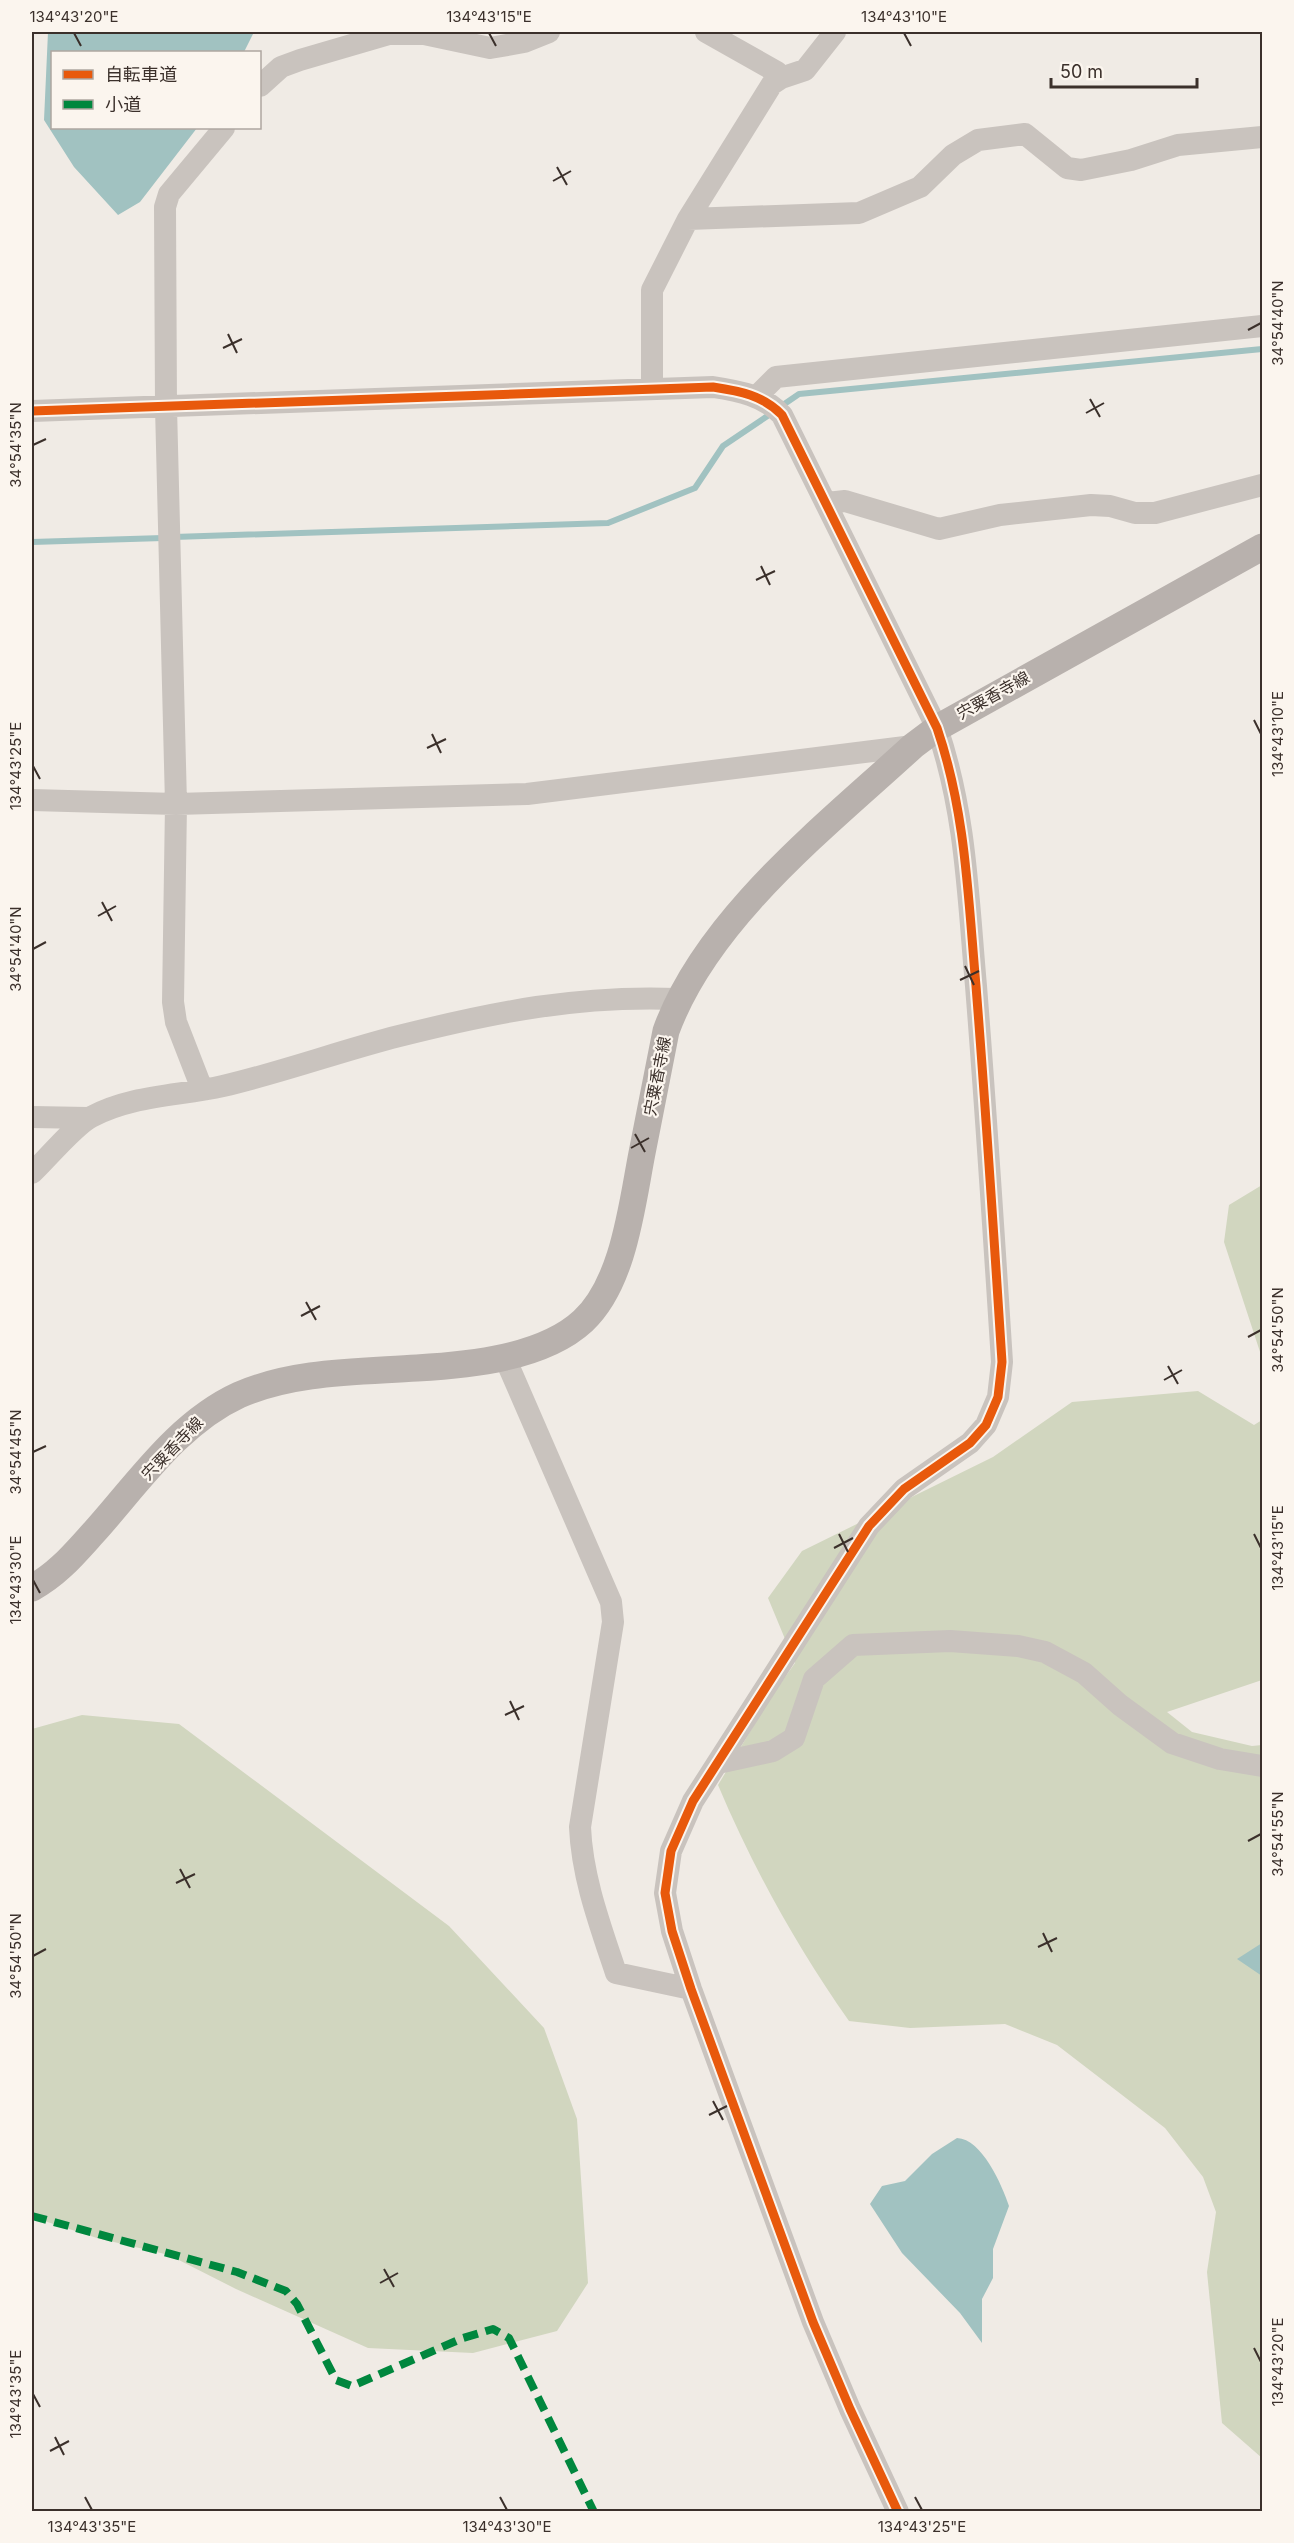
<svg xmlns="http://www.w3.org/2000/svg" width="1294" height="2543" font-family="Inter,'Noto Sans JP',sans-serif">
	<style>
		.green { fill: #d1d6bf }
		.water { fill: #a1c2c1 }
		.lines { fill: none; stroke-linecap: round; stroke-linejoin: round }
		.stream { stroke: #a1c2c1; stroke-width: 6 }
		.minor { stroke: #c9c3be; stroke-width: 22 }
		.major { stroke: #b8b1ad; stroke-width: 27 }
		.quiet { stroke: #00873e; stroke-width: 8; stroke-dasharray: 15 8; stroke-linecap: butt }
		.cycleway-casing { stroke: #fbf5ee; stroke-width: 13 }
		.cycleway { stroke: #e8590c; stroke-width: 9 }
		.ticks { fill: none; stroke: #3b302b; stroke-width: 2 }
		.labels { text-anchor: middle; stroke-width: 4.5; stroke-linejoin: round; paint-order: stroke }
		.street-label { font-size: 16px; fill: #3b302b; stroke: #fbf5ee }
		.neatline { fill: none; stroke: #3b302b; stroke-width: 2 }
		.ticks-label { font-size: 15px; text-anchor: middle; fill: #3b302b }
	</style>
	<rect width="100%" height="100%" fill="#f0ebe5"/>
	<path class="green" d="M1262 1185V1358L1224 1242 1229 1205Z
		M1198 1391 1254 1425 1262 1420V1680L1167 1712 1192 1732 1252 1746 1262 1745V2458L1222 2423 1207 2272 1216 2212 1203 2177 1165 2128 1057 2045 1005 2024 910 2028 849 2021C797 1947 753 1868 718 1785L771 1697 795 1663 768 1598 802 1551 993 1457 1072 1402Z
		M82 1715 179 1724 449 1926 544 2028 577 2119 588 2283 557 2331 473 2353 368 2348 236 2289 169 2255 97 2238 32 2217V1729Z"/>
	<path class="water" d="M48 32H254L244 52H52V128H197L140 202 118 215 74 167 44 120Z
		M1262 1943V1976L1237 1959Z
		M957 2138C982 2139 1002 2185 1009 2206L993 2249V2278L982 2299V2343L960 2313 902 2253 870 2204 882 2186 905 2181 932 2154Z"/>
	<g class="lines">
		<path class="stream" d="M780 407 799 394 1262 349
			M174 537 608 523 695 488 723 446 772 413
			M32 542 163 538"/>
		<path class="minor" d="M706 32 777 72 781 78
			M260 86 281 67 300 60 389 34H424L490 48 524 42 549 32
			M688 219 772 84 781 78 805 70 835 32
			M652 389V290L688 219 859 213 920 187 953 155 978 140 1025 134 1067 168 1081 170 1131 160 1178 145 1262 137
			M756 397 776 377 1262 326
			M32 411 713 387C739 391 763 395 782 415L937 728C966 813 968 897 976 986 986 1111 994 1237 1002 1362L998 1397 986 1425 970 1443 904 1489 869 1526 693 1801 671 1851 665 1893 672 1931 691 1989 813 2322 850 2409 898 2512
			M827 503 845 501 939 529 1000 515 1091 505 1110 506 1135 513H1155L1262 485
			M32 800 176 804 527 794 913 746
			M202 1089 176 1022 173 1002 176 804 166 407 165 207 169 194 224 128
			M32 1117 88 1118
			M32 1173C47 1159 74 1126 91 1117 132 1095 179 1096 223 1086 283 1072 340 1051 399 1036 494 1012 579 995 678 999
			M505 1358 611 1602 613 1622 580 1827C582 1877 600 1925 616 1973L691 1989
			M718 1763 773 1751 794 1738 814 1679 853 1645 950 1641 1018 1646 1045 1652 1084 1673 1120 1705 1172 1743 1220 1759 1262 1766"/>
		<path class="major" d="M32 1588C58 1574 75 1553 95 1531 138 1483 178 1423 239 1395 294 1371 358 1372 417 1368 469 1365 543 1358 583 1321 624 1283 632 1204 642 1153 650 1112 658 1072 666 1031 707 918 826 826 913 746L937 728 1262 547"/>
		<path class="quiet" d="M32 2216 237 2272 286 2291 297 2304 336 2380 352 2386 463 2338 493 2329 509 2338 594 2512"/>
		<defs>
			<path id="cycleway" d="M32 411 713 387C739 391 763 395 782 415L937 728C966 813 968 897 976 986 986 1111 994 1237 1002 1362L998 1397 986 1425 970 1443 904 1489 869 1526 693 1801 671 1851 665 1893 672 1931 691 1989 813 2322 850 2409 898 2512"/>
		</defs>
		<use href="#cycleway" class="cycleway-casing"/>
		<use href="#cycleway" class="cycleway"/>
	</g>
	<path class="ticks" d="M74 33 81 46M489 33 496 46M904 33 911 46M557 167 567 185M553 181 571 171M1248 330 1261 323M228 334 237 353M223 348 242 339M1090 399 1100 417M1086 413 1104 403M33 445 46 439M761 566 770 585M756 580 775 571M1254 720 1261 734M432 734 441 753M427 748 446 739M33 766 40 779M102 902 112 921M98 916 116 906M33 949 46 942M965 966 974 985M960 980 979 971M635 1134 645 1152M631 1148 649 1138M306 1302 316 1320M301 1316 320 1306M1248 1337 1261 1330M1168 1366 1178 1384M1164 1380 1182 1370M33 1452 46 1446M839 1534 848 1552M1254 1534 1261 1548M834 1548 853 1538M33 1580 40 1593M510 1701 519 1720M505 1715 524 1706M1248 1841 1261 1834M180 1869 190 1888M176 1883 195 1874M1043 1933 1052 1952M1038 1947 1057 1938M33 1956 46 1949M713 2101 723 2120M709 2115 727 2106M384 2269 394 2287M380 2283 398 2273M1254 2348 1261 2362M33 2394 40 2407M55 2437 64 2455M50 2451 69 2441M85 2497 92 2510M500 2497 507 2510M915 2497 922 2510"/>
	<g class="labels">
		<g class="street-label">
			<text transform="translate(993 695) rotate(-29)" y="6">宍粟香寺線</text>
			<text transform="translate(657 1076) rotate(-79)" y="6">宍粟香寺線</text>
			<text transform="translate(172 1448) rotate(-46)" y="6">宍粟香寺線</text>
		</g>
	</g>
	<rect width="1294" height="2543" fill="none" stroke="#fbf5ee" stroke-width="66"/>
	<rect x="51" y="51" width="210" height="78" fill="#fbf5ee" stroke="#aea6a0" stroke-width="1.5"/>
	<rect x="63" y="70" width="30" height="9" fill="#e8590c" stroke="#aea6a0" stroke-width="1.5"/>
	<text x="105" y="81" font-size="18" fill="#3b302b">自転車道</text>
	<rect x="63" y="100" width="30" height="9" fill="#00873e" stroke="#aea6a0" stroke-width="1.5"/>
	<text x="105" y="111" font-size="18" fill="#3b302b">小道</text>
	<path d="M1051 78v9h146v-9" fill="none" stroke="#3b302b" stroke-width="3"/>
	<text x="1060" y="78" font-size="18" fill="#3b302b" stroke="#fbf5ee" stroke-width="4.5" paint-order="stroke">50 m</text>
	<rect x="33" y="33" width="1228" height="2477" class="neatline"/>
	<g class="ticks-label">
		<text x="74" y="22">134°43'20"E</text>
		<text x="489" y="22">134°43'15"E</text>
		<text x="904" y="22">134°43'10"E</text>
		<text transform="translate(1278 323) rotate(-90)" y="5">34°54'40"N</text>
		<text transform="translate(16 445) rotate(-90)" y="5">34°54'35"N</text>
		<text transform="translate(1278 734) rotate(-90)" y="5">134°43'10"E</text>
		<text transform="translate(16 766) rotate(-90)" y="5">134°43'25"E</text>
		<text transform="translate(16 949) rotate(-90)" y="5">34°54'40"N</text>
		<text transform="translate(1278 1330) rotate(-90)" y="5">34°54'50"N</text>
		<text transform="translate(16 1452) rotate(-90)" y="5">34°54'45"N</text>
		<text transform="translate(1278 1548) rotate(-90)" y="5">134°43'15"E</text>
		<text transform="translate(16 1580) rotate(-90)" y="5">134°43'30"E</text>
		<text transform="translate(1278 1834) rotate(-90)" y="5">34°54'55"N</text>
		<text transform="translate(16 1956) rotate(-90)" y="5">34°54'50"N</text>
		<text transform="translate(1278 2362) rotate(-90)" y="5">134°43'20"E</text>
		<text transform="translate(16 2394) rotate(-90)" y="5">134°43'35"E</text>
		<text x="92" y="2532">134°43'35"E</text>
		<text x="507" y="2532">134°43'30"E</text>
		<text x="922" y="2532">134°43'25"E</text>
	</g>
</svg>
